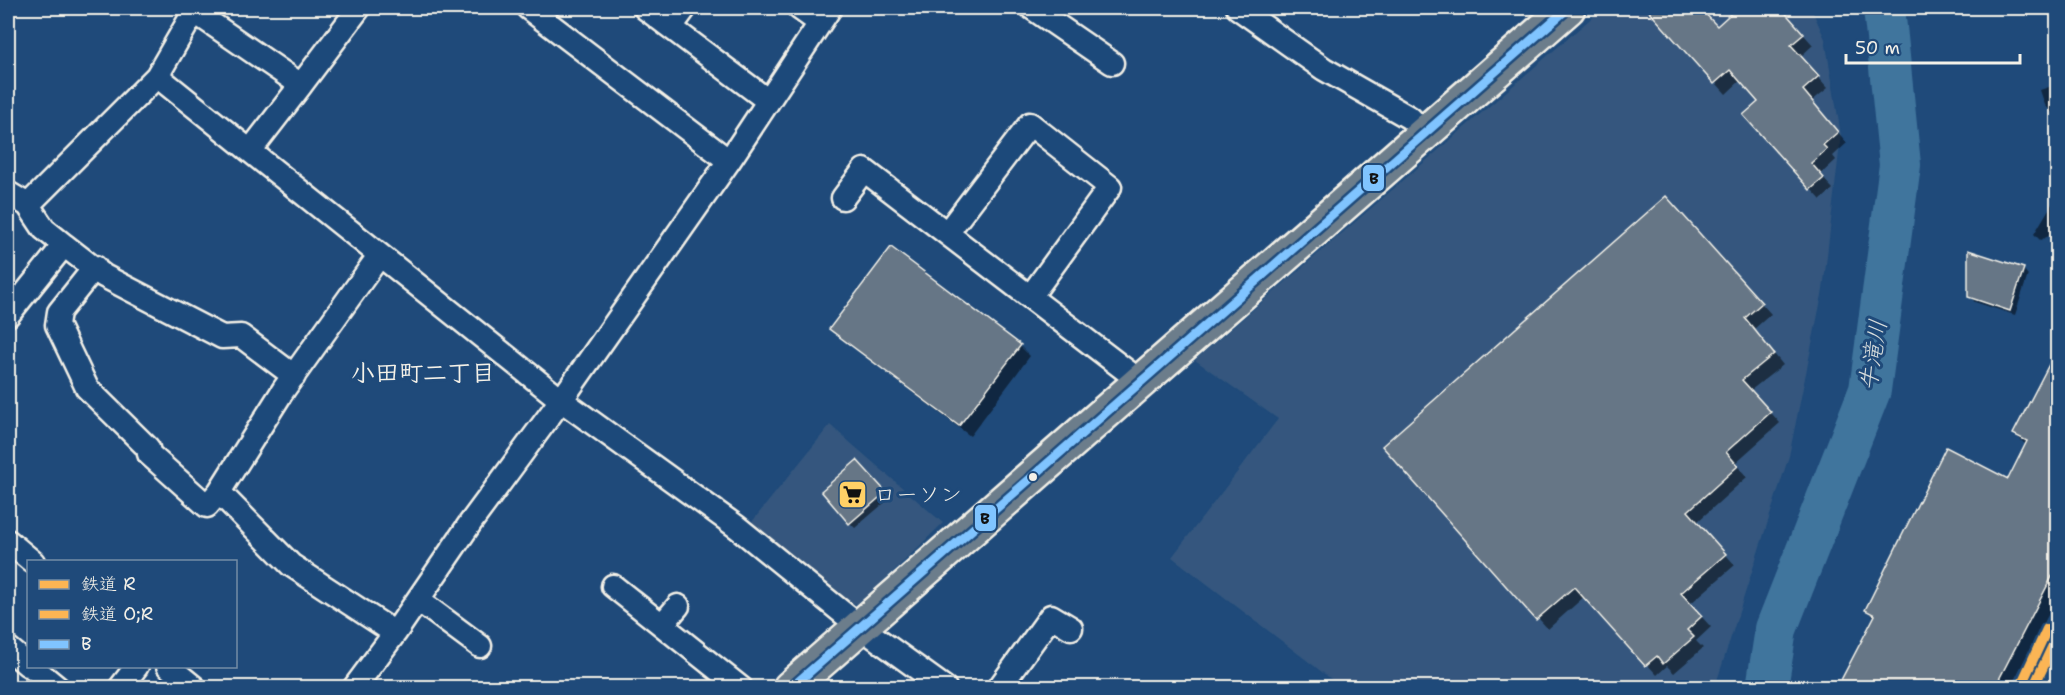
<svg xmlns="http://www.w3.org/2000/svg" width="2065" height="695" font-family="'Shantell Sans','Klee One',sans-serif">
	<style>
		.built { fill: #34577e }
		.shadow { fill: #0007 }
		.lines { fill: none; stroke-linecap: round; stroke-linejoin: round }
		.river { stroke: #40759d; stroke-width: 42 }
		.building { fill: #667686; stroke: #f4f1e8; stroke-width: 1.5 }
		.minor-casing { stroke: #f4f1e8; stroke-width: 27 }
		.primary-casing { stroke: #f4f1e8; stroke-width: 38 }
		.minor { stroke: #1f4a7a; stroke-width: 22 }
		.primary { stroke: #6c7d8b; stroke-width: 33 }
		.bus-1-casing { stroke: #1f4a7a; stroke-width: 14 }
		.bus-1 { stroke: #80c4ff; stroke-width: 9 }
		.rail-1-casing { stroke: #1f4a7a; stroke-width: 15 }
		.rail-2-casing { stroke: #1f4a7a; stroke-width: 15 }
		.rail-1 { stroke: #fbb554; stroke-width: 10 }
		.rail-2 { stroke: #fbb554; stroke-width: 10 }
		.bus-dot { fill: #f4f1e8; stroke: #1f4a7a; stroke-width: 2 }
		.labels { text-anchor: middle; stroke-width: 6; stroke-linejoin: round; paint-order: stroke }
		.poi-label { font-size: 22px; fill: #f4f1e8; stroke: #1f4a7a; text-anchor: start }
		.water-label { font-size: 24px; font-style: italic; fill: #d9dedd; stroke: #1f4a7a }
		.neighbourhood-label { font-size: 24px; font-weight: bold; fill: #f4f1e8; stroke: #1f4a7a }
		.line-badge { stroke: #1f4a7a; stroke-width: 2 }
		.pale-badge-label { font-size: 16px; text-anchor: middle; font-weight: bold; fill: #111 }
	</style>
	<rect width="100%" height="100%" fill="#1f4a7a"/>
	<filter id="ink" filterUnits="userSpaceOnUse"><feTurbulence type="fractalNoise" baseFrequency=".0167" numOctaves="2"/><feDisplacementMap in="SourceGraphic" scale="12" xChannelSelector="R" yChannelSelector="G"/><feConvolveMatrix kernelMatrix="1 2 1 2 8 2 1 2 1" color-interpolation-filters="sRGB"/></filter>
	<g filter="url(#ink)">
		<path class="built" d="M1603 8H1811L1825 39 1841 135 1823 290 1789 456 1715 687H1331L1335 682 1172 557 1278 419 1195 360Z
			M830 425 943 523 860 604 848 603 751 523Z"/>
		<path class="shadow" d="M1660 8H1699L1717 27 1740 8H1780L1813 45 1800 57 1828 88 1812 101 1847 143 1833 156 1836 160 1820 175 1833 189 1821 200 1811 189 1760 102 1741 80 1726 94 1653 13Z
			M2058 78V119L2045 105 2040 90 2055 85 2053 79Z
			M2051 145H2058V188H2057Z
			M2058 194V232L2040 240 2034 234Z
			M1676 208 1771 314 1754 329 1783 365 1751 390 1780 423 1735 463 1747 477 1697 522 1735 565 1690 604 1711 627 1696 641 1703 648 1674 673 1667 666 1657 675 1585 596 1548 629 1384 447Z
			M2023 269 2028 275 2015 315 1975 302 1969 296Z
			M831 329 1020 346 1030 356 970 436 842 339Z
			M2058 378V596L2010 688H1848L1842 682 1875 618 1867 610 2008 481 2026 445 2015 434Z
			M863 467 890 498 855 528 850 523Z"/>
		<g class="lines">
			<path class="river" d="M1767 688 1776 629 1870 390 1900 165 1884 8"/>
		</g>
		<path class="building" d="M1646 8H1700L1717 26 1737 8H1781L1804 34 1791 45 1819 76 1803 90 1838 132 1823 145 1827 149 1811 163 1824 178 1810 190 1743 115 1758 102 1730 70 1714 84Z
			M1666 196 1762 303 1745 318 1774 354 1742 380 1771 412 1726 452 1738 466 1688 511 1726 554 1681 593 1702 616 1687 630 1694 637 1663 664 1657 656 1645 666 1574 587 1536 620 1382 446Z
			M891 247 1021 345 959 426 829 329Z
			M1968 250 2024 268 2010 311 1968 297Z
			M2058 347V565L1995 687H1850L1840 682 1875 615 1865 610 1946 447 2008 479 2027 441 2013 434Z
			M857 460 886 492 849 524 821 491Z"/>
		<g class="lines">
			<defs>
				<path id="minor" d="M189 8 301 85 250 151 561 400 737 527 859 626 945 688
					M528 8 729 161
					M645 8 767 100
					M799 8 820 23
					M1032 8 1112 63
					M1238 8 1324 69 1410 118 1424 133
					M671 27 685 8
					M157 76 250 151
					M301 85 359 8
					M8 193 28 205
					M843 198 864 170 1128 372 1139 383
					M947 233 1030 124 1110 187 1030 297
					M64 245 104 276 222 337 241 336 294 376
					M95 267 59 312 57 325 87 388 148 448 149 454 207 506 219 492 284 389 379 256
					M8 315 64 245 44 229 28 205 157 76 194 12
					M219 492 291 565 395 633
					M8 541 33 562
					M613 586 741 688
					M418 600 480 646
					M662 625 678 606
					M8 648 28 665
					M31 666 58 688
					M168 666 195 688
					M120 688 137 666
					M354 688 395 633 471 522 567 392 729 161 830 8
					M999 688 1051 616 1071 628"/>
				<path id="primary" d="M790 688 1568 8"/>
			</defs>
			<use href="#minor" class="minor-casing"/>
			<use href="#primary" class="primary-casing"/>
			<use href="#minor" class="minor"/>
			<use href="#primary" class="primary"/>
			<defs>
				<path id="bus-1" d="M791 688 1568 8"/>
			</defs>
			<use href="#bus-1" class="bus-1-casing"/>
			<use href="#bus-1" class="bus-1"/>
			<defs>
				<path id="rail-1" d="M2033 688 2058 635"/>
				<path id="rail-2" d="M2022 683 2047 629"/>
			</defs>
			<use href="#rail-1" class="rail-1-casing"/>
			<use href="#rail-2" class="rail-2-casing"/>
			<use href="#rail-1" class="rail-1"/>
			<use href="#rail-2" class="rail-2"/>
		</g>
	</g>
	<defs>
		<symbol id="supermarket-square" viewBox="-11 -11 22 22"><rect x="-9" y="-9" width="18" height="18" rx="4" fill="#ffd166" stroke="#1f4a7a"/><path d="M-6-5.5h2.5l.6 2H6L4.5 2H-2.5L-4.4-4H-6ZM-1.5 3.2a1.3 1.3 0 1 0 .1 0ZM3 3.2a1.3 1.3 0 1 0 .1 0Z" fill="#111"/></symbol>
	</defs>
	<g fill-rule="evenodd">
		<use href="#supermarket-square" x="836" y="478" width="33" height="33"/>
	</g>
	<circle class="bus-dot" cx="1033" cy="477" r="5"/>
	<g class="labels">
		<g class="poi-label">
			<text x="874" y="502">ローソン</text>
		</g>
		<g class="water-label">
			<text transform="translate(1873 355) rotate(-81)" y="8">牛滝川</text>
		</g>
		<g class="neighbourhood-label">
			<text x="423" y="381">小田町二丁目</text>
		</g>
	</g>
	<g class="line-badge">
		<rect x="1362" y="164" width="23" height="28" rx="6" fill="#80c4ff"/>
		<rect x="974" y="504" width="23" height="28" rx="6" fill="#80c4ff"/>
	</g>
	<g class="pale-badge-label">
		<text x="1374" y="184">B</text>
		<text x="985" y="524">B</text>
	</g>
	<rect width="2065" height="695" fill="none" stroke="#1f4a7a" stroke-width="30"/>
	<rect x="15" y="15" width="2035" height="665" fill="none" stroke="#f4f1e8" stroke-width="2" filter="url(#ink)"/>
	<rect x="27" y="560" width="210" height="108" fill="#1f4a7a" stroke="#748da6" stroke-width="1.5"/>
	<rect x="39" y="580" width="30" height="9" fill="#fbb554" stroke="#748da6" stroke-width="1.5"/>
	<text x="81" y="590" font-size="18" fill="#f4f1e8">鉄道 R</text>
	<rect x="39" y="610" width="30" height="9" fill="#fbb554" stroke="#748da6" stroke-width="1.5"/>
	<text x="81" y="620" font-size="18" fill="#f4f1e8">鉄道 O;R</text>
	<rect x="39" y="640" width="30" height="9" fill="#80c4ff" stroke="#748da6" stroke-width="1.5"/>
	<text x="81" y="650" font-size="18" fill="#f4f1e8">B</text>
	<path d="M1846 54v9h174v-9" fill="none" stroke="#f4f1e8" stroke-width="3"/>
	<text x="1855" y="54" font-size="18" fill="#f4f1e8" stroke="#1f4a7a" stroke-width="4.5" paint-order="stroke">50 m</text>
</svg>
